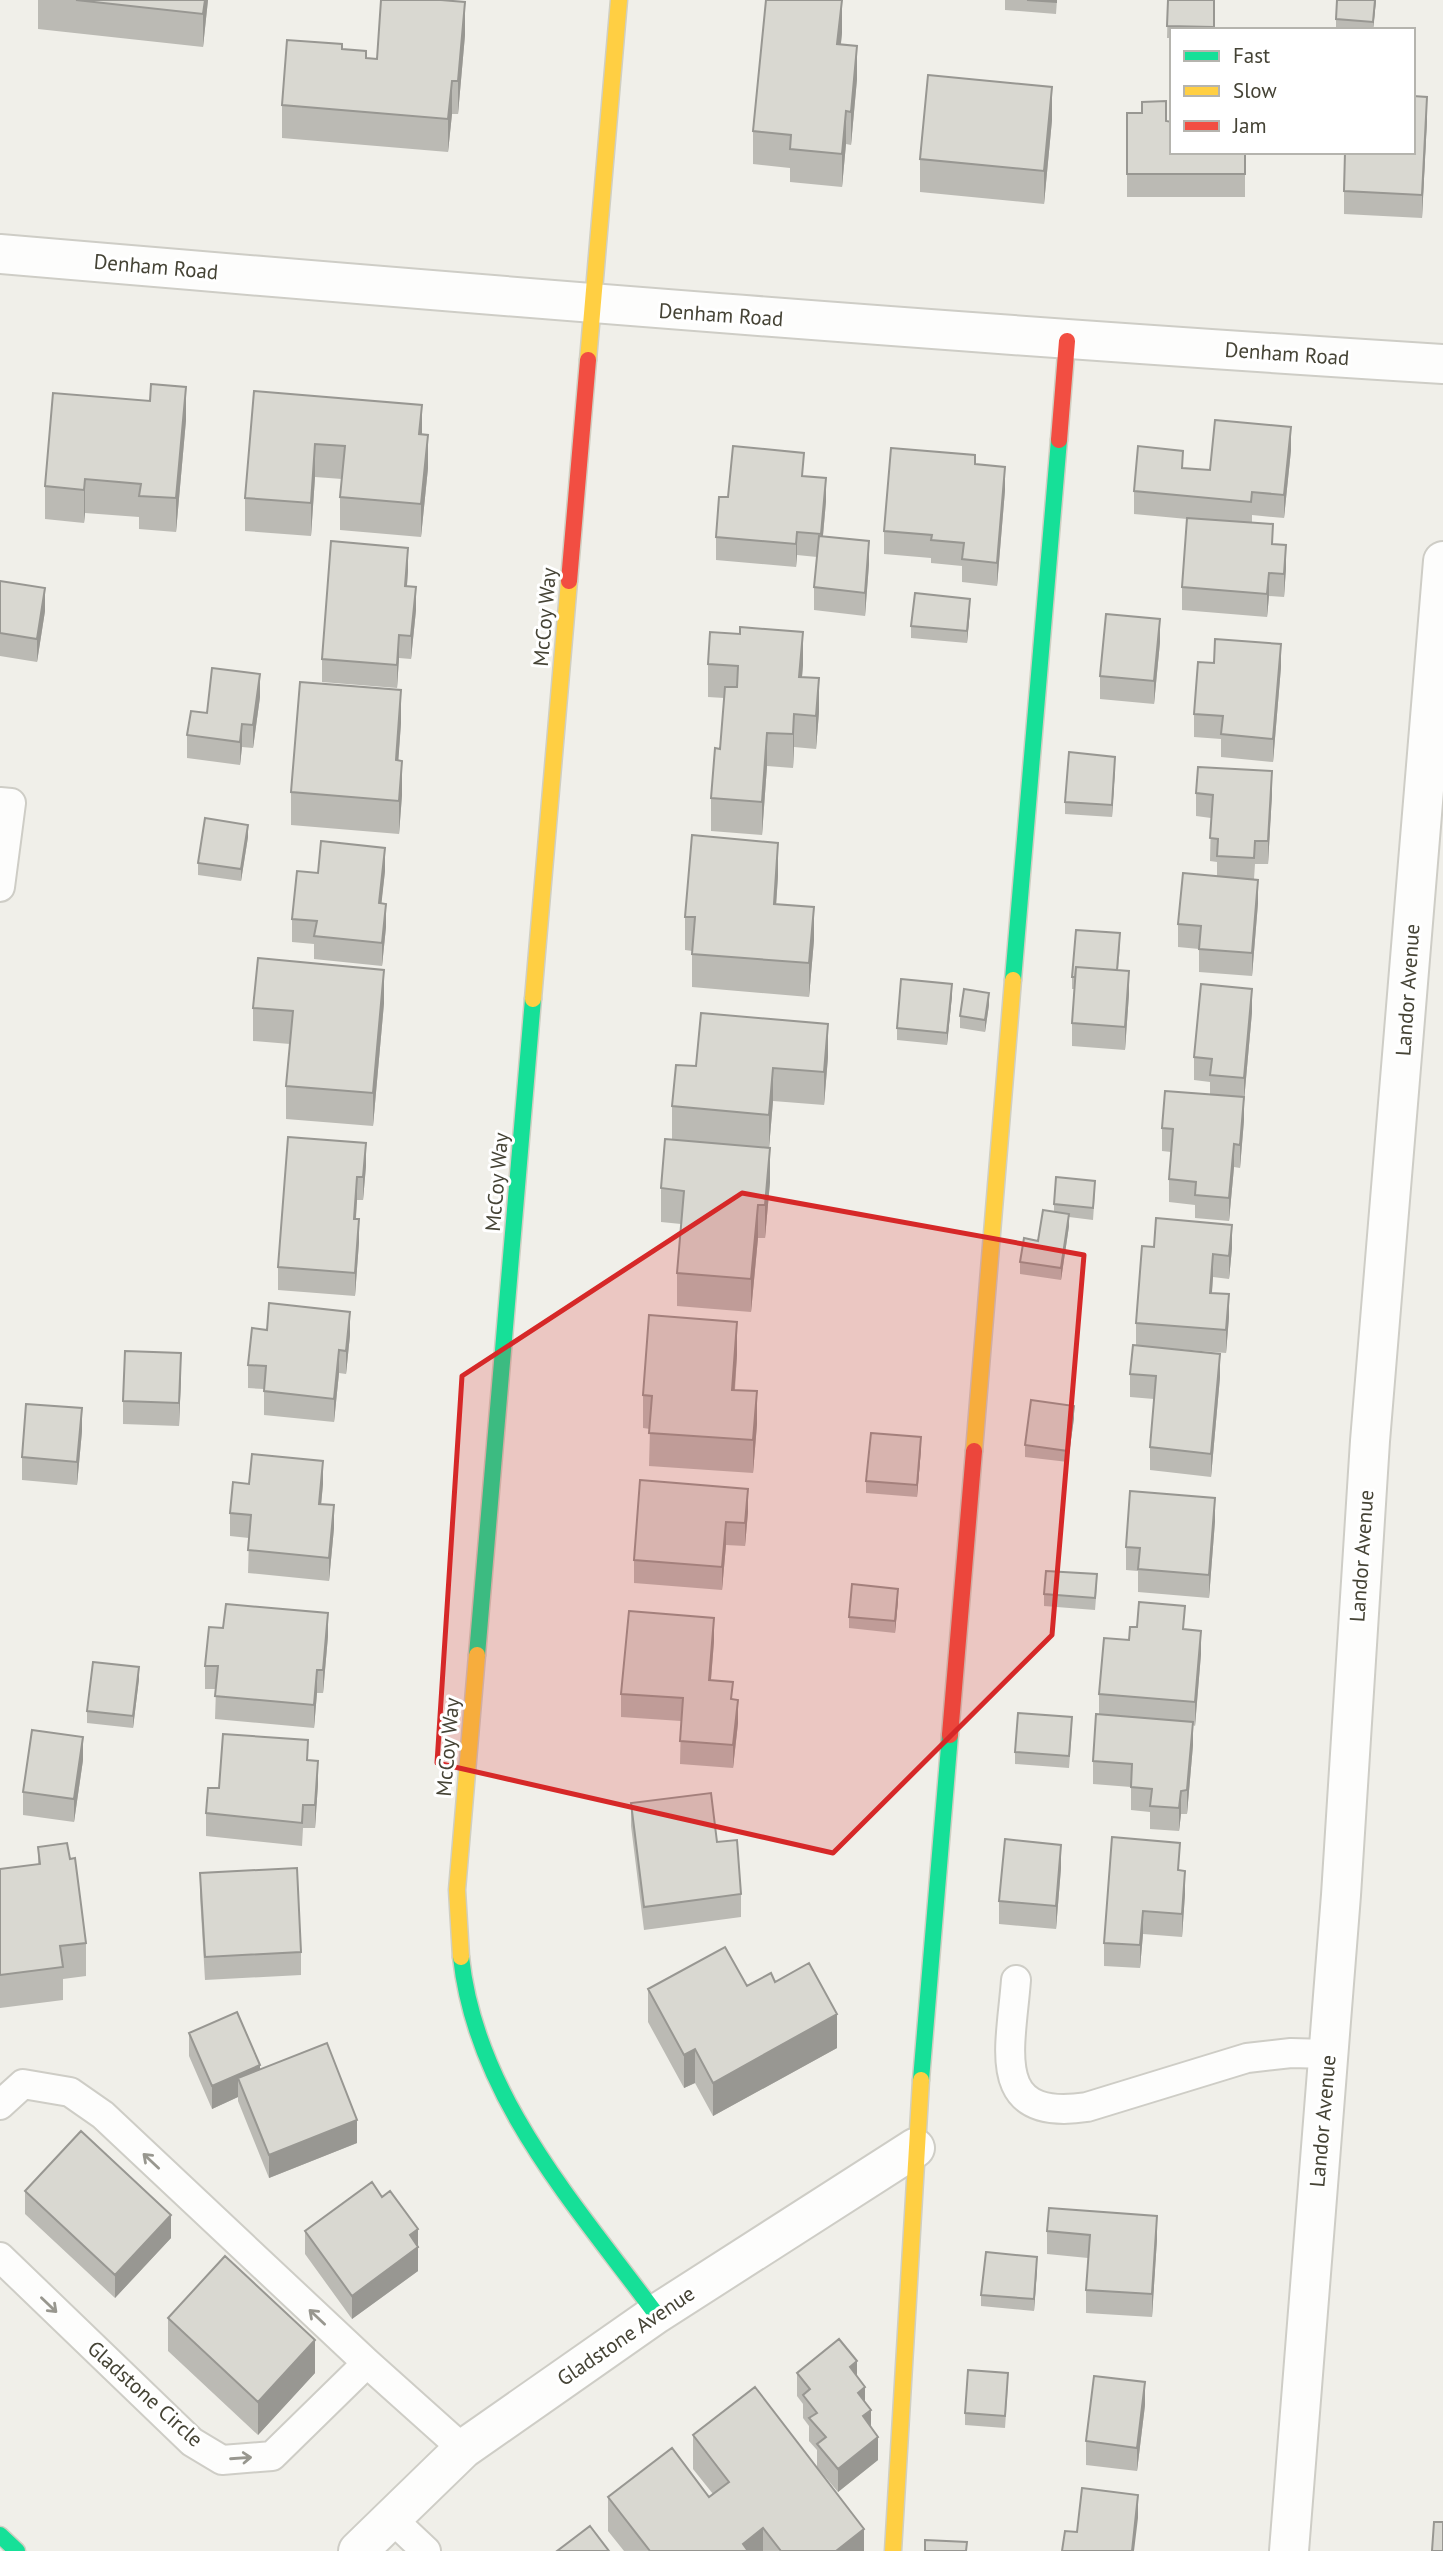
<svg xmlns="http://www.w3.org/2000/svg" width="1443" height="2551" font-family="'PT Sans',sans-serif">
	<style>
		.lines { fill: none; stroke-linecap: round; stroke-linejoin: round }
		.lane-casing { stroke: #cecdc6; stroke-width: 32 }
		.street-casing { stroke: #cecdc6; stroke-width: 42 }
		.fast-casing { stroke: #d0cfc2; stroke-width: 19 }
		.slow-casing { stroke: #d0cfc2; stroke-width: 19 }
		.jam-casing { stroke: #d0cfc2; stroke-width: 19 }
		.lane { stroke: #fdfdfc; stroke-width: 28 }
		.street { stroke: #fdfdfc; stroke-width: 38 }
		.fast { stroke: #16e098; stroke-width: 16 }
		.slow { stroke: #ffcf43; stroke-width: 16 }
		.jam { stroke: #f24e42; stroke-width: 16 }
		.wall { fill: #bbbab4 }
		.shaded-wall { fill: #989792 }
		.building { fill: #d9d8d1; stroke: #989792; stroke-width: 2 }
		.oneway { stroke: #98978f }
		.marked { fill: #d62828; fill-opacity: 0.2; stroke: #d62828; stroke-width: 5; stroke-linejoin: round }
		.labels { text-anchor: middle; stroke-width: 6; stroke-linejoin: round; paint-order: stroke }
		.street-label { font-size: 21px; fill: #454335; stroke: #fff }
	</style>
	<rect width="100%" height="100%" fill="#f0efe9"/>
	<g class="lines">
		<defs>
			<path id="lane" d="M0 802 11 803 0 887
				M1016 1980C1011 2048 988 2122 1087 2107L1247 2058 1291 2053 1329 2054
				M0 2105 23 2084 70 2092 103 2115 367 2363 463 2449
				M0 2257 192 2442 222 2460 272 2456 367 2363
				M391 2518 426 2551"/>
			<path id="street" d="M0 254C481 295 961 334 1443 364
				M358 2551 463 2449 656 2314 915 2148
				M1289 2551 1341 1895 1370 1441 1443 561"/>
			<path id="fast" d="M1013 980 1059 440
				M477 1655 533 999
				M461 1957C476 2097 576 2205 656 2314
				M921 2080 950 1735
				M0 2535 17 2551"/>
			<path id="slow" d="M588 360 619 0
				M533 999 569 581
				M974 1451 1013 980
				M461 1957 457 1890 477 1655
				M893 2551 921 2080"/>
			<path id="jam" d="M1059 440 1067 341
				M569 581 588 360
				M950 1735 974 1451"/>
		</defs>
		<use href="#lane" class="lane-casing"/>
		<use href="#street" class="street-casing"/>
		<use href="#fast" class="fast-casing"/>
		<use href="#slow" class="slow-casing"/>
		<use href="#jam" class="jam-casing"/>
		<use href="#lane" class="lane"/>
		<use href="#street" class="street"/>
		<use href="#fast" class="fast"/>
		<use href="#slow" class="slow"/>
		<use href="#jam" class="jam"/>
	</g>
	<path class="wall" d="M38 0H208L203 47 38 29Z
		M1005 0H1057L1056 14 1005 10Z
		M1168 0H1215L1214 30H1172V38H1167Z
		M1376 0 1373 30H1336V19Z
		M842 33 841 44 857 79 851 145 846 144 842 187 790 182V168L753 164V131Z
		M465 35 458 114H452L448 152 282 138V105L342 49 366 58 377 59Z
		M1127 113 1166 121 1245 152V197H1127Z
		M1052 120 1044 204 920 192V159Z
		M1427 120 1422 218 1344 214V191Z
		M254 391 422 435 428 468 421 537 340 530V497L342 479 315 477 311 536 245 531V498Z
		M186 420 176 532 139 529V517L85 513 84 523 45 519V486Z
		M1291 450 1284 518 1252 515V522L1273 544 1286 568 1284 597 1269 596 1267 617 1182 610V587L1187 519 1134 514V491L1183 468 1210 470Z
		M975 464 1005 490 997 586 962 582V566L931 563V558L884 554V531Z
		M804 476 826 501 823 536 869 564 865 616 814 610V587L817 557 797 555 796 567 716 560V537L728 497Z
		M408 571 407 586 416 610 411 659 399 658 397 688 322 682V659Z
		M0 581 45 611 37 662 0 656Z
		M970 610 967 643 911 638V626Z
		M1160 642 1154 704 1100 699V676Z
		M708 664 803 665 802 677 819 712 816 749 794 747 793 768 767 766 762 835 711 831V798L720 749 724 698 708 697Z
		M1281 667 1273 762 1221 757V739L1194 737V714Z
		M260 697 253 748 242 747 240 765 187 758V735L207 713Z
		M401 723 398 761 402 795 399 834 291 825V792Z
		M1115 768 1112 817 1065 814V802Z
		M1196 793 1272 794 1268 864H1255L1254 879 1258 903 1252 976 1199 972V949L1178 947V924L1217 876V862L1210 861 1211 818 1196 816Z
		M248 837 241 881 198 875V863Z
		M385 871 381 904 386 927 382 966 314 959V944L292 942V919L318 873Z
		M778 876 776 904 814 940 809 997 692 987V951L685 950V917Z
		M1120 945 1118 970 1129 994 1125 1050 1072 1046V1023L1074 989H1072V977Z
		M952 996 947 1045 897 1040V1028Z
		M384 1003 373 1126 286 1119V1086L290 1044 253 1041V1008Z
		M989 1005 985 1032 960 1028V1016Z
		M1252 1012 1244 1101V1120L1240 1168 1234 1167 1229 1221 1195 1218V1205L1169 1202V1179L1171 1152 1162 1151V1128L1210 1094V1082L1194 1080V1057Z
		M828 1057 824 1105 773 1101 769 1148 672 1140V1106L696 1066Z
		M366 1166 363 1200H357L356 1219 359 1242 355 1296 278 1290V1267Z
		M770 1182 765 1238H758L751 1312 677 1306V1273L681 1224 661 1222V1188Z
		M1095 1192 1093 1220 1069 1217V1226L1061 1280 1020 1274V1262L1038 1241 1054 1211V1204Z
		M1154 1247 1232 1248 1229 1279 1213 1277 1212 1293 1229 1317 1226 1353 1138 1346 1220 1377 1211 1477 1150 1470V1447L1154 1399 1130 1397V1374L1136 1346V1323Z
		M267 1330 350 1335 346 1374 339 1373 334 1422 264 1415V1389L248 1388V1365Z
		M737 1355 735 1390 757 1424 753 1473 649 1466 650 1429 643 1428V1395Z
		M181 1376 179 1426 123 1424V1401Z
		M1074 1418 1068 1462 1025 1457V1445Z
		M82 1431 77 1485 22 1480V1457Z
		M921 1449 917 1497 866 1493V1481Z
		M249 1484H323L321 1504 334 1528 329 1581 248 1573 249 1538 230 1536V1513Z
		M748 1512 745 1546 726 1545 722 1590 634 1583V1560Z
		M1215 1521 1209 1598 1138 1592V1571L1126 1570V1547Z
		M1097 1586 1095 1610 1044 1606V1594Z
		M898 1601 895 1633 849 1628V1617Z
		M1137 1627 1185 1629 1201 1654 1195 1726 1193 1725V1745L1187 1814H1181L1179 1831 1150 1829V1812L1131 1810V1787L1093 1784V1761L1099 1714V1694L1129 1640Z
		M328 1636 323 1693H317L314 1728 215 1719 216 1689H205V1666Z
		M714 1641 711 1680 733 1699 738 1723 733 1768 680 1764 681 1721 621 1717V1694Z
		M139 1679 133 1728 87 1723V1711Z
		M1072 1729 1069 1768 1015 1764V1752Z
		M83 1760 74 1822 23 1815V1792Z
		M308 1760 318 1784 315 1828H303L302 1846 206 1836V1813L219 1788Z
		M631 1803 717 1842 741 1894V1917L644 1930 631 1826Z
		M38 1847 70 1859 86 1943V1976L63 1979V2000L0 2008V1869L38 1864Z
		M1061 1868 1056 1929 999 1924V1901Z
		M1180 1870 1185 1894 1182 1937 1143 1934 1140 1968 1104 1966V1943Z
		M200 1873 301 1952V1975L205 1980 200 1896Z
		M775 1982 837 2048 713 2116 695 2083 684 2088 648 2022V1989L747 1986Z
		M189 2033 260 2070 357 2143 269 2178 238 2101V2097L212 2109 189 2056Z
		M25 2191 171 2238 115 2298 25 2214Z
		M382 2197 418 2229V2271L352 2319 305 2254V2231Z
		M1047 2231 1157 2239 1152 2317 1086 2313V2290L1088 2258 1047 2254Z
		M1037 2269 1034 2311 981 2306V2295Z
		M168 2318 315 2373 258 2435 168 2351Z
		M797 2373 857 2376 865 2402 878 2460 838 2492 817 2467V2450L809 2441V2426L803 2418V2404L797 2396Z
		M1008 2384 1005 2428 965 2425V2413Z
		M1145 2405 1137 2471 1086 2465V2441Z
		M693 2435 864 2551H624L608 2531V2497H709L713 2494 693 2469Z"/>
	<path class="shaded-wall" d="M205 0H208L203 47V14Z
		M842 0V33L837 77V44Z
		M1375 0H1376L1373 30V22Z
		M465 2V35L458 114V81Z
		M857 46V79L851 145V112Z
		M452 81V114L448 152V119Z
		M1052 87V120L1044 204V171Z
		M1427 97V120L1422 218V195Z
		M846 111V144L842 187V154Z
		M186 387V420L176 532V498Z
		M422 405V438L419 434Z
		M1291 427V450L1284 518V495Z
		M428 435V468L421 537V504Z
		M315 444V477L311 536V503Z
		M1005 467V490L997 586V563Z
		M826 478V501L821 557V534Z
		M85 479V513L84 523V490Z
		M797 532V555L796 567V544Z
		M869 541V564L865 616V593Z
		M1286 545V568L1284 597V574Z
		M408 548V571L405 609V586Z
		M1269 573V596L1267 617V594Z
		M416 587V610L411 659V636Z
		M45 588V611L37 662V639Z
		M970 599V610L967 643V631Z
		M1160 619V642L1154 704V681Z
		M803 632V665L799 710V677Z
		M399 635V658L397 688V665Z
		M1281 644V667L1273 762V739Z
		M260 674V697L253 748V725Z
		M819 678V712L816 749V716Z
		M401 690V723L396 794V760Z
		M794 714V747L793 768V734Z
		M242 724V747L240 765V742Z
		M767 733V766L762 835V802Z
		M1115 757V768L1112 817V805Z
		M402 761V795L399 834V801Z
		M1272 771V794L1268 864V841Z
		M248 825V837L241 881V869Z
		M778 843V876L774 937V904Z
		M385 848V871L379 926V903Z
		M1258 880V903L1252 976V953Z
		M386 904V927L382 966V943Z
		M814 907V940L809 997V963Z
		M384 970V1003L373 1126V1093Z
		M1129 971V994L1125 1050V1027Z
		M952 984V996L947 1045V1033Z
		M1252 989V1012L1244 1101V1078Z
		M989 993V1005L985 1032V1020Z
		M828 1024V1057L824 1105V1072Z
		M773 1068V1101L769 1148V1115Z
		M1244 1097V1120L1240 1168V1145Z
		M366 1143V1166L363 1200V1177Z
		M1234 1144V1167L1229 1221V1198Z
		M770 1148V1182L765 1238V1205Z
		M357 1177V1200L354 1242V1219Z
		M758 1205V1238L751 1312V1279Z
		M1069 1214V1226L1061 1280V1268Z
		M359 1219V1242L355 1296V1273Z
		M1232 1225V1248L1229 1279V1256Z
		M1213 1254V1277L1210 1316V1293Z
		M1229 1294V1317L1226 1353V1330Z
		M350 1312V1335L346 1374V1351Z
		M737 1322V1355L732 1423V1390Z
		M339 1350V1373L334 1422V1399Z
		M181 1353V1376L179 1426V1403Z
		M1220 1354V1377L1211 1477V1454Z
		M757 1391V1424L753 1473V1440Z
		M1074 1406V1418L1068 1462V1451Z
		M82 1408V1431L77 1485V1462Z
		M921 1437V1449L917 1497V1485Z
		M323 1461V1484L319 1527V1504Z
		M748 1489V1512L745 1546V1523Z
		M1215 1498V1521L1209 1598V1575Z
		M334 1505V1528L329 1581V1558Z
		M726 1522V1545L722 1590V1567Z
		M898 1589V1601L895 1633V1621Z
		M328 1613V1636L323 1693V1670Z
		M714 1618V1641L709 1703V1680Z
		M1201 1631V1654L1195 1726V1702Z
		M139 1667V1679L133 1728V1716Z
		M317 1670V1693L314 1728V1705Z
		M738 1700V1723L733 1768V1745Z
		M1193 1722V1745L1187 1814V1790Z
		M83 1737V1760L74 1822V1799Z
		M318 1761V1784L315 1828V1805Z
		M1181 1791V1814L1179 1831V1808Z
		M1061 1845V1868L1056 1929V1906Z
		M1185 1871V1894L1182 1937V1914Z
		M1143 1911V1934L1140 1968V1945Z
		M837 2014V2048L713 2116V2083Z
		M695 2049V2083L684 2088V2055Z
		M260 2065V2088L238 2078V2097L212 2109V2086Z
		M357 2120V2143L269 2178V2155Z
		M171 2215V2238L115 2298V2275Z
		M1157 2216V2239L1152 2317V2294Z
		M418 2229V2271L352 2319V2296L410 2235Z
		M1037 2257V2269L1034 2311V2299Z
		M315 2340V2373L258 2435V2402Z
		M857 2361V2384L850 2367Z
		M1145 2382V2405L1137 2471V2448Z
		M865 2387V2410L858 2393Z
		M871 2410V2433L863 2416Z
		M878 2437V2460L838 2492V2469Z
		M1138 2495V2518L1134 2551H1132Z
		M763 2528V2551H743V2544Z
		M864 2529V2551H836Z"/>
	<path class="building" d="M76 0H205L203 14Z
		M381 0H441L465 2 458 81H452L448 119 282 105 287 40 342 44V49L366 51V58L377 59Z
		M766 0H842L837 44 857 46 851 112 846 111 842 154 790 149 791 135 753 131Z
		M1027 0H1056V2Z
		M1168 0H1214V27L1167 26Z
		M1337 0H1375L1373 22 1336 19Z
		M928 75 1052 87 1044 171 920 159Z
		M1413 96 1427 97 1422 195 1344 191 1345 152H1413Z
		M1166 101V121L1172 122V152H1245V174H1127V113H1142V102Z
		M151 384 186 387 176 498 139 496 141 484 85 479 84 490 45 486 53 393 150 401Z
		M254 391 422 405 419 434 428 435 421 504 340 497 345 446 315 444 311 503 245 498Z
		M1215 420 1291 427 1284 495 1252 492 1251 502 1134 491 1138 446 1183 451 1182 468 1210 470Z
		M733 446 804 453 802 476 826 478 821 534 797 532 796 544 716 537 719 497H728Z
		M891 448 975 455V464L1005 467 997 563 962 559 964 543 931 540 932 535 884 531Z
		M1187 518 1273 524 1272 544 1286 545 1284 574 1269 573 1267 594 1182 587Z
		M819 536 869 541 865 593 814 587Z
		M331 541 408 548 405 586 416 587 411 636 399 635 397 665 322 659Z
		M0 581 45 588 37 639 0 633Z
		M915 593 970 599 967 631 911 626Z
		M1106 614 1160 619 1154 681 1100 676Z
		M740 627 803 632 799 677 819 678 816 716 794 714 793 734 767 733 762 802 711 798 715 748 720 749 725 687H737L738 666 708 664 710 632 740 634Z
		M1215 639 1281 644 1273 739 1221 734 1223 716 1194 714 1198 662 1214 663Z
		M212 668 260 674 253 725 242 724 240 742 187 735 191 711 207 713Z
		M300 682 401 690 396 760 402 761 399 801 291 792Z
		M1069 752 1115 757 1112 805 1065 802Z
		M1198 767 1272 771 1268 841H1255L1254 858 1217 856 1218 839 1210 838 1213 795 1196 793Z
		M205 818 248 825 241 869 198 863Z
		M692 835 778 843 774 904 814 907 809 963 692 954 695 917H685Z
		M321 841 385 848 379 903 386 904 382 943 314 936 317 921 292 919 297 871 318 873Z
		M1183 873 1258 880 1252 953 1199 949 1201 926 1178 924Z
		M1076 930 1120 933 1117 970 1076 967 1075 977H1072Z
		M258 958 384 970 373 1093 286 1086 293 1011 253 1008Z
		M1076 967 1129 971 1125 1027 1072 1023Z
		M901 979 952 984 947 1033 897 1028Z
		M1201 984 1252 989 1244 1078 1210 1075 1212 1059 1194 1057Z
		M964 989 989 993 985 1020 960 1016Z
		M701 1013 828 1024 824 1072 773 1068 769 1115 672 1106 676 1065 696 1066Z
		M1165 1091 1244 1097 1240 1145 1234 1144 1229 1198 1195 1195 1196 1182 1169 1179 1173 1129 1162 1128Z
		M288 1137 366 1143 363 1177H357L354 1219H359L355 1273 278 1267Z
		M665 1139 770 1148 765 1205H758L751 1279 677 1273 684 1191 661 1188Z
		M1056 1177 1095 1181 1093 1208 1054 1204Z
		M1043 1210 1069 1214 1061 1268 1020 1262 1024 1238 1038 1241Z
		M1156 1218 1232 1225 1229 1256 1213 1254 1210 1293 1229 1294 1226 1330 1136 1323 1142 1246 1154 1247Z
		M269 1303 350 1312 346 1351 339 1350 334 1399 264 1391 266 1366 248 1365 252 1328 267 1330Z
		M649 1315 737 1322 732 1390 757 1391 753 1440 649 1433 652 1396 643 1395Z
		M1133 1345 1220 1354 1211 1454 1150 1447 1156 1376 1130 1374Z
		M125 1351 181 1353 179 1403 123 1401Z
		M1031 1400 1074 1406 1068 1451 1025 1445Z
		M26 1404 82 1408 77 1462 22 1457Z
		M871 1433 921 1437 917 1485 866 1481Z
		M252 1454 323 1461 319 1504 334 1505 329 1558 248 1550 251 1515 230 1513 233 1482 249 1484Z
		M640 1480 748 1489 745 1523 726 1522 722 1567 634 1560Z
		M1130 1491 1215 1498 1209 1575 1138 1569 1140 1548 1126 1547Z
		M1046 1571 1097 1574 1095 1598 1044 1594Z
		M852 1584 898 1589 895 1621 849 1617Z
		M1139 1602 1185 1606 1183 1629 1201 1631 1195 1702 1099 1694 1104 1638 1129 1640 1130 1627H1137Z
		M226 1604 328 1613 323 1670H317L314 1705 215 1696 218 1666H205L209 1627 223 1628Z
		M629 1611 714 1618 709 1680 733 1682 731 1699 738 1700 733 1745 680 1741 683 1698 621 1694Z
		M93 1662 139 1667 133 1716 87 1711Z
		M1018 1713 1072 1717 1069 1756 1015 1752Z
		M1096 1714 1193 1722 1187 1790 1181 1791 1179 1808 1150 1806 1152 1789 1131 1787 1132 1764 1093 1761Z
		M32 1730 83 1737 74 1799 23 1792Z
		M223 1734 308 1740 307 1760 318 1761 315 1805H303L302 1823 206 1813 208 1788H219Z
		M711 1793 717 1842 737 1840 741 1894 644 1907 631 1803Z
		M1112 1837 1180 1843 1178 1870 1185 1871 1182 1914 1143 1911 1140 1945 1104 1943Z
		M1005 1839 1061 1845 1056 1906 999 1901Z
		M67 1843 70 1859 75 1858 86 1943 60 1946 63 1967 0 1975V1869L40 1864 38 1847Z
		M297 1868 301 1952 205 1957 200 1873Z
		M725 1947 747 1986 771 1973 775 1982 809 1963 837 2014 713 2083 695 2049 684 2055 648 1989Z
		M237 2012 260 2065 212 2086 189 2033Z
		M327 2043 357 2120 269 2155 238 2078Z
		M81 2131 171 2215 115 2275 25 2191Z
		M372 2182 382 2197 390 2191 418 2229 410 2235 418 2247 352 2296 305 2231Z
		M1049 2208 1157 2216 1152 2294 1086 2290 1090 2235 1047 2231Z
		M986 2252 1037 2257 1034 2299 981 2295Z
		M225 2256 315 2340 258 2402 168 2318Z
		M839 2339 857 2361 850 2367 865 2387 858 2393 871 2410 863 2416 878 2437 838 2469 817 2444 826 2437 809 2418 817 2413 803 2395 810 2389 797 2373Z
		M968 2370 1008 2373 1005 2416 965 2413Z
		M1094 2376 1145 2382 1137 2448 1086 2441Z
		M755 2387 864 2529 836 2551H781L763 2528 743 2544 748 2551H650L608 2497 672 2448 709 2497 729 2482 693 2435Z
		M1082 2488 1138 2495 1132 2551H1062L1065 2531 1077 2532Z
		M1434 2522H1443V2551H1432Z
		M590 2526 609 2551H557Z
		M925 2540 967 2542 966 2551H925Z"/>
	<defs><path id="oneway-shaft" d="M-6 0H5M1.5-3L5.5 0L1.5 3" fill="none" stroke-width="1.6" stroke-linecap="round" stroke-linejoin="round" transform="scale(1.75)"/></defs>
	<g class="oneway">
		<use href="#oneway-shaft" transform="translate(151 2161) rotate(-137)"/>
		<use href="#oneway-shaft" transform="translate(49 2305) rotate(44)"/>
		<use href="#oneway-shaft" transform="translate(317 2317) rotate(-137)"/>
		<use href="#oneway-shaft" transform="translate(241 2458) rotate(-4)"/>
	</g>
	<path class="marked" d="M742 1193 1084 1255 1052 1635 833 1853 437 1763 462 1376Z"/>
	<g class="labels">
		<g class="street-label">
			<text transform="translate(156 267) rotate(5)" y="7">Denham Road</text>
			<text transform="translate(721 315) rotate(4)" y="7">Denham Road</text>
			<text transform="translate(1287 354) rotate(4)" y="7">Denham Road</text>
			<text transform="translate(545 617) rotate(-85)" y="7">McCoy Way</text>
			<text transform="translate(1408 990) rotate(-86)" y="7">Landor Avenue</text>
			<text transform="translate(497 1182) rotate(-85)" y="7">McCoy Way</text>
			<text transform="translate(1362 1556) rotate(-86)" y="7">Landor Avenue</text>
			<text transform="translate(448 1747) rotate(-85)" y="7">McCoy Way</text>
			<text transform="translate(1323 2121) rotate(-85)" y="7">Landor Avenue</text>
			<text transform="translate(626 2336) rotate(-34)" y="7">Gladstone Avenue</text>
			<text transform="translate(145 2394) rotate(42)" y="7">Gladstone Circle</text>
		</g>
	</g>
	<rect x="1170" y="28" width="245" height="126" fill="#ffffff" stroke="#b5b4ae" stroke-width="2"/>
	<rect x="1184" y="51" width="35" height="10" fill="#16e098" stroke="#b5b4ae" stroke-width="2"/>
	<text x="1233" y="63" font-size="21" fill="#454335">Fast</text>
	<rect x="1184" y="86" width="35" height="10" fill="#ffcf43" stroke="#b5b4ae" stroke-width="2"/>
	<text x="1233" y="98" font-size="21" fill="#454335">Slow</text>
	<rect x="1184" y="121" width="35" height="10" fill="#f24e42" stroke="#b5b4ae" stroke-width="2"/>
	<text x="1233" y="133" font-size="21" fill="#454335">Jam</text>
</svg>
